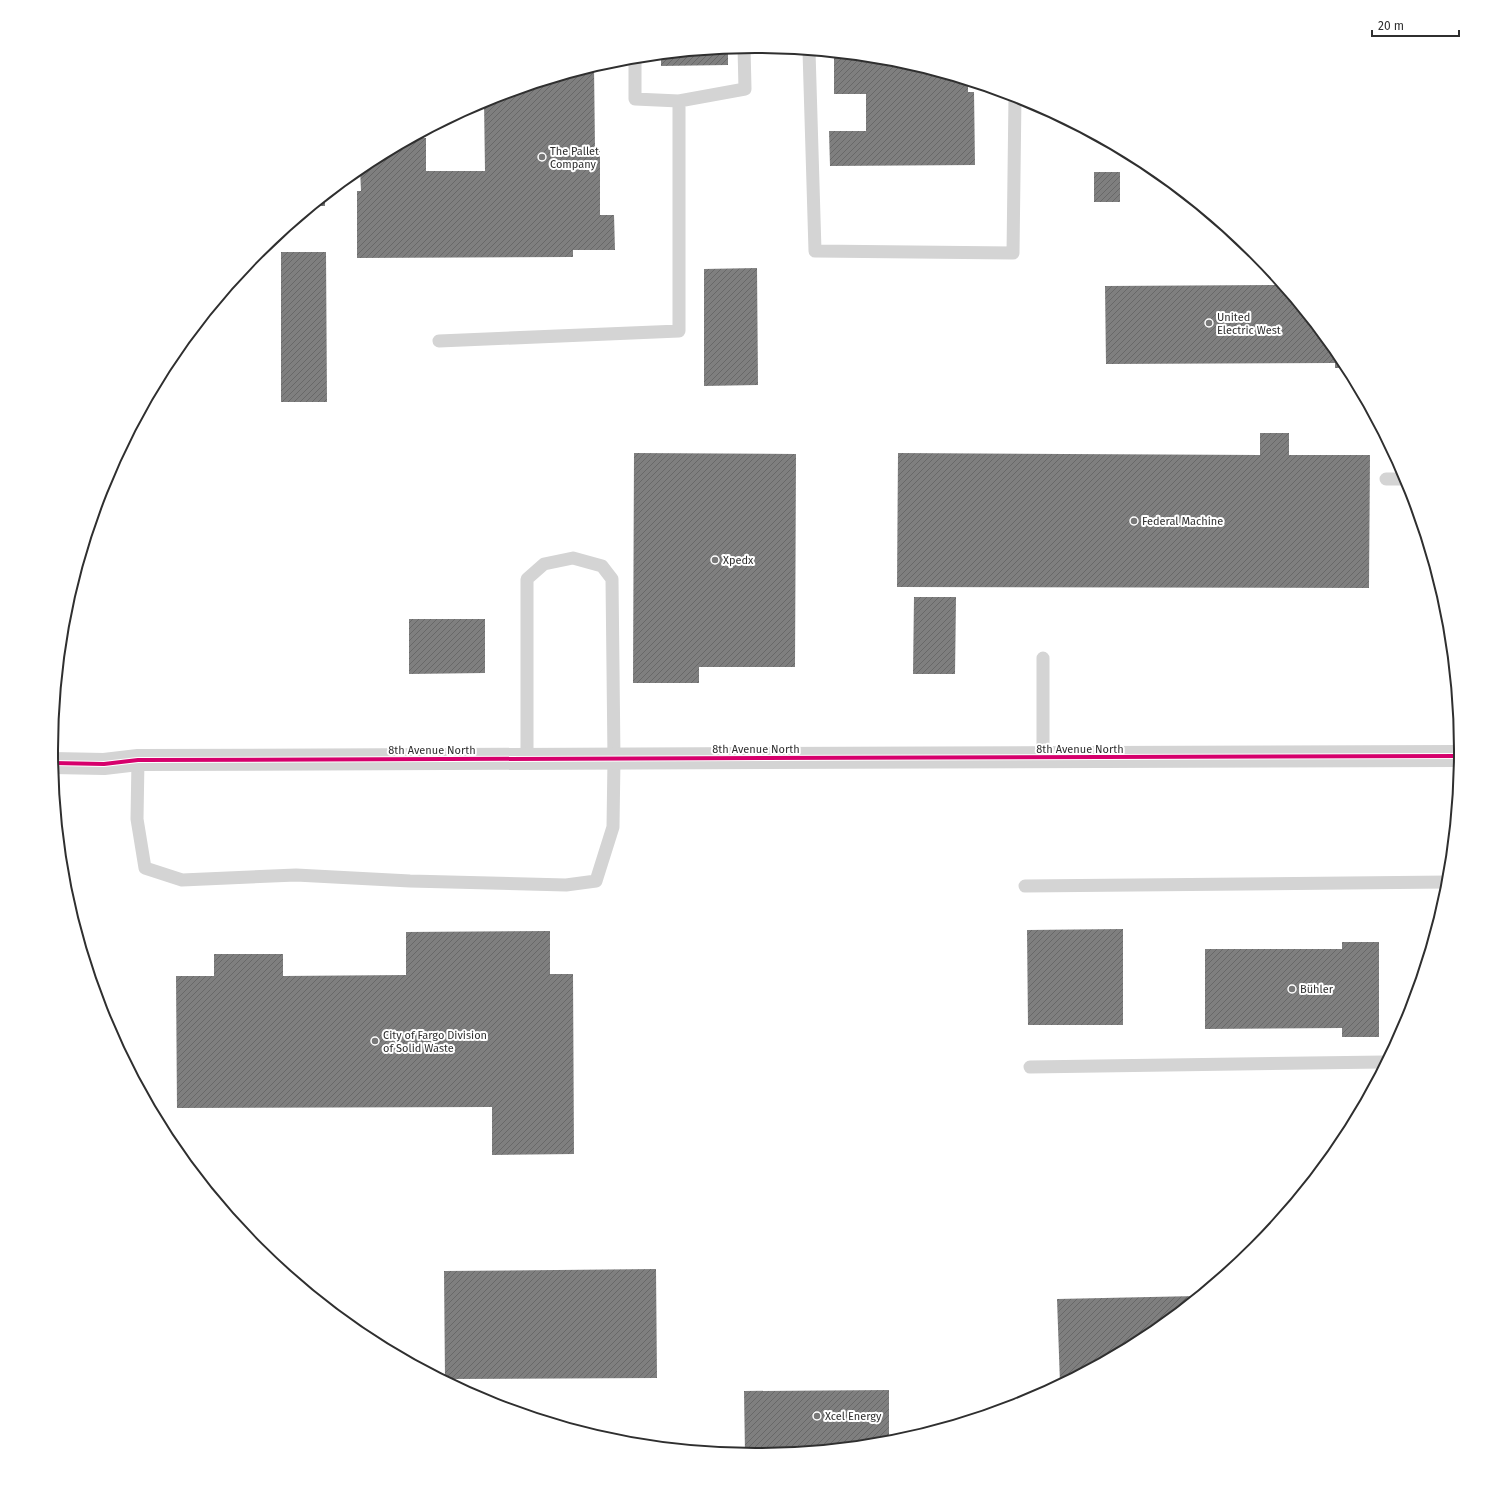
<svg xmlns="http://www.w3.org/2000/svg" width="1512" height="1501" font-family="'Fira Sans',sans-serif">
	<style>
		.building { fill: url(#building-hatch) }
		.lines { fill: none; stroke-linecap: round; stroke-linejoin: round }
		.lane { stroke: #d4d4d4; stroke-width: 13 }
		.street { stroke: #d4d4d4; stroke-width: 22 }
		.cycleway-casing { stroke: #fff; stroke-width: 6 }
		.cycleway { stroke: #d6006c; stroke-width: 4 }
		.poi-dot { fill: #787878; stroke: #fff; stroke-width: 1.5 }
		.labels { text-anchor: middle; stroke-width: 4; stroke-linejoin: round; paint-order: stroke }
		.poi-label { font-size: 11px; fill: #2f2f2f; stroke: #fff; text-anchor: start }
		.street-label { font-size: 11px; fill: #2f2f2f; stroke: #fff }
		.rim { fill: none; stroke: #2f2f2f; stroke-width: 2 }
	</style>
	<defs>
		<pattern id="building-hatch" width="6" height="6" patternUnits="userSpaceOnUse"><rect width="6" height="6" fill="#7f7f7f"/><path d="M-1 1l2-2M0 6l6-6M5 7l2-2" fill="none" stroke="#686868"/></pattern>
	</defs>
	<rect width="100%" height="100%" fill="#fff"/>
	<path class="building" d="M728 49V65L661 66V55Z
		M834 54 894 60 968 82V92H974L975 165 830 166 829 131H866V94H834Z
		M594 67 595 149H600V215H614L615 250H573V257L357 258V191H361L360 168 365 165 414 138H426V171H485L484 101Z
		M1094 172H1120V202H1094Z
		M325 197V206H314Z
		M281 252H326L327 402H281Z
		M757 268 758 385 704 386V269Z
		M1281 285 1342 359 1346 368H1335V363L1106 364 1105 286Z
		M1260 433H1289V455H1370L1369 588 897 587 898 453 1260 455Z
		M634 453 796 454 795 667H699V683H633Z
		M914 597H956L955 674H913Z
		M409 619H485V673L409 674Z
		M1123 929V1025H1028L1027 930Z
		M550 931V974H573L574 1154 492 1155V1107L177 1108 176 976H214V954H283V976L406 975V932Z
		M1342 942H1379V1037H1342V1028L1205 1029V949H1342Z
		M656 1269 657 1378 445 1379 444 1271Z
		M1197 1296 1147 1336 1060 1383 1057 1299Z
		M889 1390V1442L756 1455 745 1454 744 1391Z"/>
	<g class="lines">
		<path class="lane" d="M809 51 815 251 1013 253 1015 96
			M679 101 745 89 744 47
			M439 341 679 331V101L635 99V58
			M1386 479H1406
			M1043 658V758
			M138 760 137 819 145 868 182 880 296 875 410 881 566 885 596 881 613 827 614 759 612 579 602 566 573 558 544 564 527 579V759
			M1025 886 1448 882
			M1030 1067 1384 1062"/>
		<path class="street" d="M53 763 104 764 138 760 1460 756"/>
		<defs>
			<path id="cycleway" d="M53 763 104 764 138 760 1460 756"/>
		</defs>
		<use href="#cycleway" class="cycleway-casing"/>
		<use href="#cycleway" class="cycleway"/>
	</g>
	<g class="poi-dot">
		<circle cx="542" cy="157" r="4"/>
		<circle cx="1209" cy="323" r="4"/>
		<circle cx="1134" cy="521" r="4"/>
		<circle cx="715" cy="560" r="4"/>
		<circle cx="1292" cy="989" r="4"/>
		<circle cx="375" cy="1041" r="4"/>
		<circle cx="817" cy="1416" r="4"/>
	</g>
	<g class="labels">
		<g class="poi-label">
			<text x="550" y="155">The Pallet<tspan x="550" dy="13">Company</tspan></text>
			<text x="1217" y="321">United<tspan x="1217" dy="13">Electric West</tspan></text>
			<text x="1142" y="525">Federal Machine</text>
			<text x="723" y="564">Xpedx</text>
			<text x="1300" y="993">Bühler</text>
			<text x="383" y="1039">City of Fargo Division<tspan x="383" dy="13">of Solid Waste</tspan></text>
			<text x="825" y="1420">Xcel Energy</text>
		</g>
		<g class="street-label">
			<text x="756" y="753">8th Avenue North</text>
			<text x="1080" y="753">8th Avenue North</text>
			<text x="432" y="754">8th Avenue North</text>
		</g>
	</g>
	<path d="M0 0H1512V1501H0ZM755 53H757A697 697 0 0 1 1454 750V751A697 697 0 0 1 757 1448H755A697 697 0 0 1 58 751V750A697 697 0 0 1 755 53Z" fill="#fff" fill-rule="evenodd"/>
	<path class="rim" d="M755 53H757A697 697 0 0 1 1454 750V751A697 697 0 0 1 757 1448H755A697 697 0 0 1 58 751V750A697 697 0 0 1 755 53Z"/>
	<path d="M1372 30v6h87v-6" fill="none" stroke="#2f2f2f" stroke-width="2"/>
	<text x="1378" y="30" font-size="12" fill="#2f2f2f" stroke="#ffffff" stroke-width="3" paint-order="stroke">20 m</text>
</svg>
